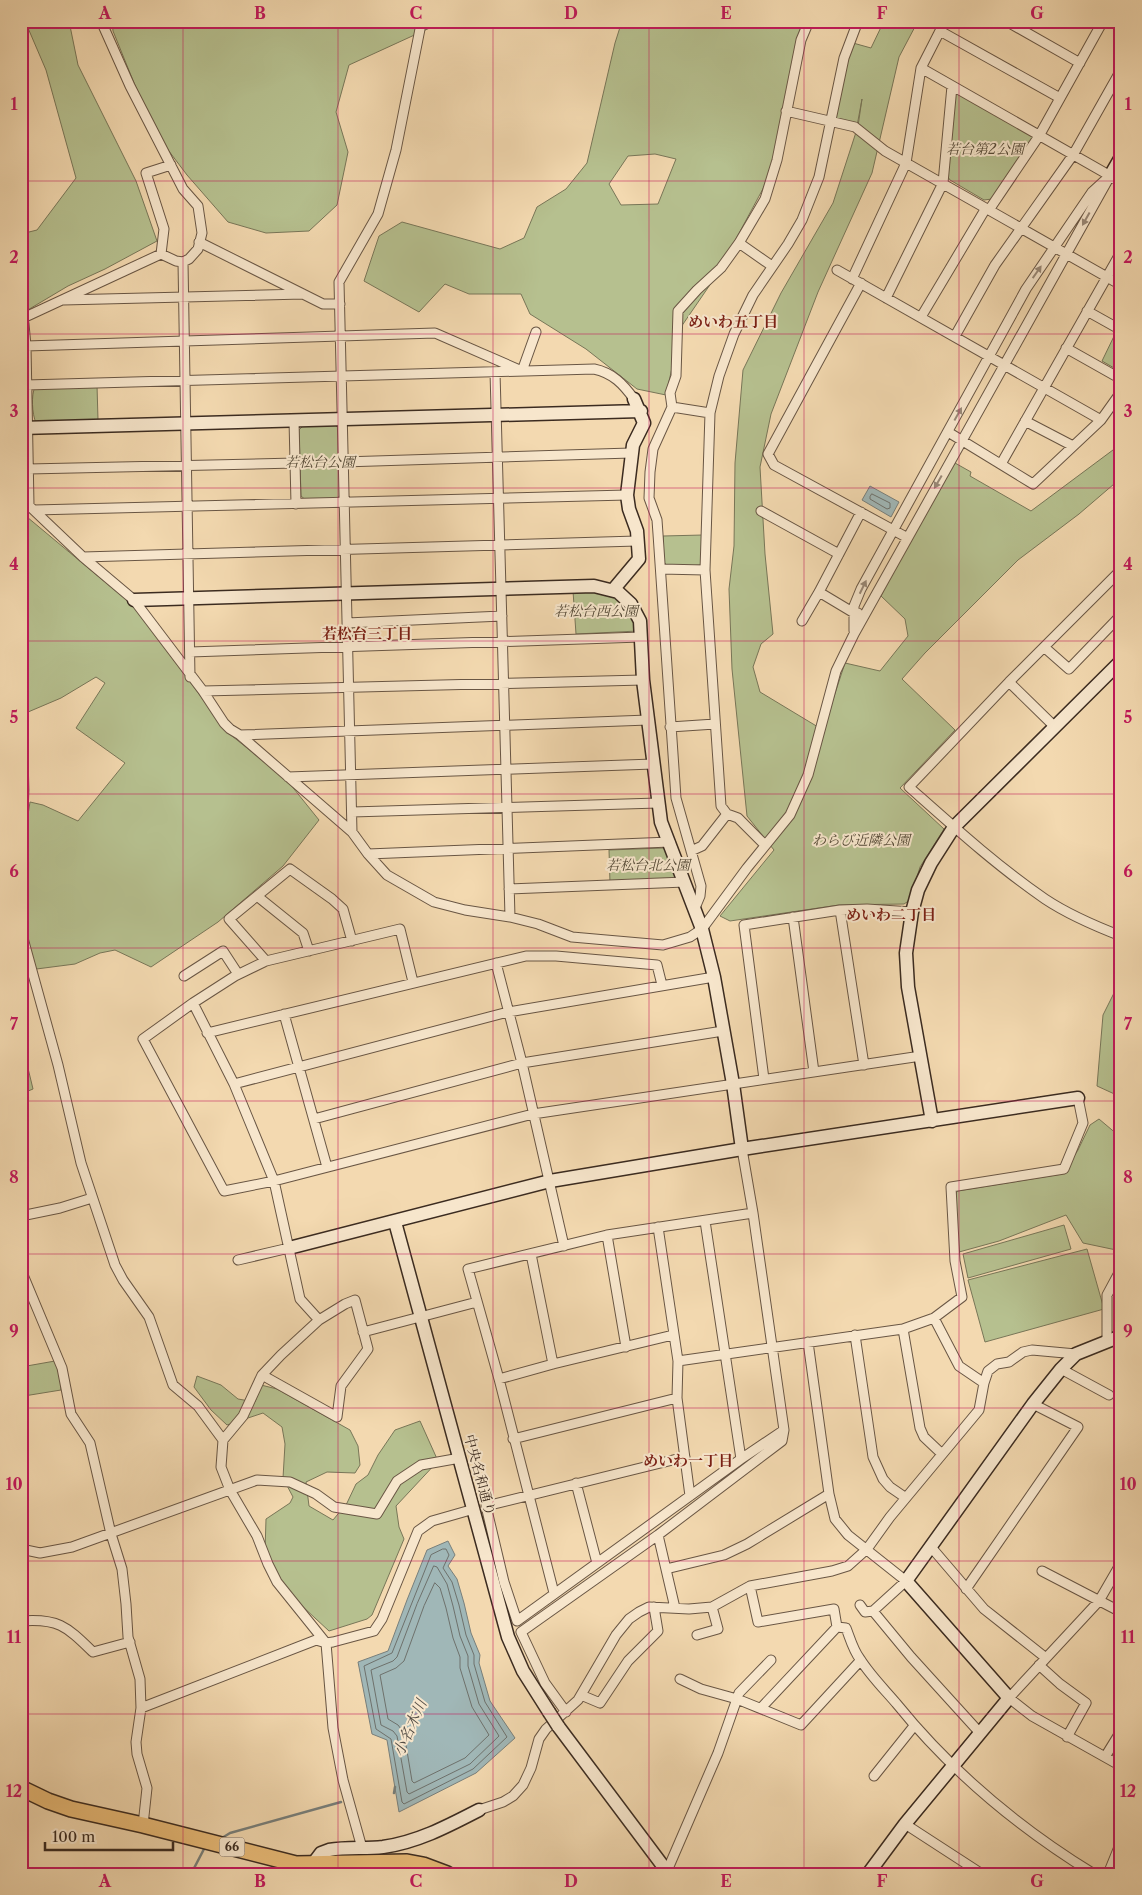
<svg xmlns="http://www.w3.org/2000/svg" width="1142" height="1895" font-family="'Libre Caslon Text','Noto Serif JP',serif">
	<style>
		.green { fill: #b6c08f; stroke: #787658; fill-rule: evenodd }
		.water { fill: #a0b7b7; stroke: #787f7b }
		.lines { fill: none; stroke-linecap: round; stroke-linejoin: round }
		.shore { stroke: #6e716c; stroke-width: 1 }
		.stream { stroke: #787f7b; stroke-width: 2.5 }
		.street-casing { stroke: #695644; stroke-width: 11 }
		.secondary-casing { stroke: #3b2b20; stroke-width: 15 }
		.primary-casing { stroke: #3b2b20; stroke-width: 18 }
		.street { stroke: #f7e6cc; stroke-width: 9 }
		.secondary { stroke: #f7e6cc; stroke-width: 12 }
		.primary { stroke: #eabc78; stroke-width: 15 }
		.secondary-bridge-casing { stroke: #3b2b20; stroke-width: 15; stroke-linecap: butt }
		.secondary-bridge { stroke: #f7e6cc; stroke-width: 12 }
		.oneway { fill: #998876 }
		.grid { fill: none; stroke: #c2185b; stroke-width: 1; stroke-opacity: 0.55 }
		.labels { text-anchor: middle; stroke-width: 4; stroke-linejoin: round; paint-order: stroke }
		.shield { fill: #f7e6cc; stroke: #736354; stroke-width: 1 }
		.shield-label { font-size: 12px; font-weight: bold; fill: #3b2b20 }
		.park-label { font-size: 14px; font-style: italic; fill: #544936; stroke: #f7e6cc }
		.street-label { font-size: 14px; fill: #3b2b20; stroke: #f7e6cc }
		.neighbourhood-label { font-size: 15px; font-weight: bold; fill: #7a1f14; stroke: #f7e6cc }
		.water-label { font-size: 15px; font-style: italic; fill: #544e46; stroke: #f7e6cc }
		.neatline { fill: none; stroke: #c2185b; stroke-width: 2 }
		.grid-label { font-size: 16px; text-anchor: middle; font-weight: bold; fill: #c2185b }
	</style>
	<rect width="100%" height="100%" fill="#f3d9b0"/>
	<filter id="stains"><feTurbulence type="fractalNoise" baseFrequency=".004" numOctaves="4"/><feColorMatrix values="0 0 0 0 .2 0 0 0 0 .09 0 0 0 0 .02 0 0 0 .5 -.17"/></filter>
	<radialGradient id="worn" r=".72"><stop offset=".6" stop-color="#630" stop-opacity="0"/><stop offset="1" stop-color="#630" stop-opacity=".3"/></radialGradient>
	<path class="green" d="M25 21H69L78 65 136 181 157 241 105 269 68 286 21 314V234L37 230 76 178 46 70Z
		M112 21H445L349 65 336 112 348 152 337 205 309 231 266 233 228 222 187 175 153 130 113 31Z
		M622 21H802L772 172 716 276 681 327 666 395 637 389 586 349 530 314 521 294H469L445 284 419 312 364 281 379 236 402 222 500 249 524 238 537 207 566 189 587 163 615 43ZM655 154 676 159 658 204 621 205 609 184 628 156Z
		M884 21H918L899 57 872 173 818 292 771 414 760 467 765 554 773 634 761 644 753 667 760 692 823 730 845 663 880 671 908 636 905 619 881 596 907 541 951 465 953 466 955 463 971 472 970 476 1031 511 1121 444V478L1079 514 1018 560 925 653 902 679 955 730 900 788 944 829 920 867 910 900 904 904 839 905 730 921 720 916 774 850 747 816 732 669 729 589 734 546 735 463 743 370 781 293 833 203 858 126 862 99 857 126 836 120 833 116 844 69 853 43 871 48Z
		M960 92 1033 133 1034 139 992 199 984 200 950 180 948 177 955 95Z
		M1117 330 1121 332V372L1102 361Z
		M97 385 98 420 36 423C32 414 31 395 35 387Z
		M304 425H335L339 429 340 495 336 500 307 501 301 496 299 430Z
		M21 512 134 606 227 732 286 779 319 820 283 866 218 922 151 967 115 950 100 953 75 964 21 971V834H25L30 802 43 805 78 821 125 763 76 728 105 683 96 677 61 698 21 715Z
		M703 535 702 565 669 567 664 562 663 536Z
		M595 590 625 601 638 631 576 634 573 591Z
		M664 848 668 851 677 878 675 880 610 883 609 850Z
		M1121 979V1097L1097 1086 1103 1015Z
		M21 1039 33 1089 21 1094Z
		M1099 1119 1118 1135 1121 1134V1251L1083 1243 1066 1215 999 1241 959 1252 955 1197 957 1191 1062 1174 1078 1150 1090 1125Z
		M1064 1225 1071 1249 968 1278 963 1254Z
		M1087 1249 1104 1309 985 1342 968 1280Z
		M55 1361 60 1371 61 1390 24 1396 21 1399V1367Z
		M197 1376 221 1385 238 1399 255 1402 261 1385 277 1389 350 1430 358 1446 360 1465 355 1473 327 1472 306 1482 309 1506 333 1520 347 1503 356 1484 368 1475 378 1455 395 1430 420 1421 438 1461 396 1506 399 1527 404 1539 372 1615 367 1619 329 1631 288 1593 265 1551 266 1519 290 1503 293 1497 283 1478 285 1444 282 1427 263 1413 227 1425 211 1410 194 1387Z"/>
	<path class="water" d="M870 486 899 502 891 517 862 500Z
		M448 1541 455 1555 448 1566 457 1579 464 1603 471 1633 480 1655 479 1663 490 1701 515 1738 476 1773 399 1812 387 1740 372 1734 358 1662 388 1651 407 1600 427 1550Z"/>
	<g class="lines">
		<path class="shore" d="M872 494 890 503V508L887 509 870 499V497Z
			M443 1549H446L449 1555 443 1568 452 1582 459 1605 466 1635 474 1655V1664L485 1702 507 1737 473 1769 404 1804 402 1802 391 1739 376 1729 364 1666 392 1653 431 1555Z
			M434 1566 437 1567 447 1584 453 1606 460 1636 468 1656V1666L479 1704 499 1736 470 1764 409 1794 407 1792 397 1736 393 1731 381 1725 371 1670 393 1661 397 1657 417 1604Z
			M435 1583 440 1588 446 1608 453 1638 460 1657V1668L472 1707 489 1735 465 1758 414 1783 412 1781 404 1733 398 1725 388 1719 380 1675 396 1668 404 1661 424 1606Z"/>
		<path class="stream" d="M394 1793 395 1787
			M222 1838 230 1833 341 1802
			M191 1874 204 1849"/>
		<defs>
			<path id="street" d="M101 21 130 86 183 189 198 206 202 233 198 249 189 259 183 262 176 261 161 254
				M1006 21 1080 63
				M940 31 1060 98
				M921 68 1121 182
				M786 111 855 127 885 151 1121 285
				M989 210 1039 136 1103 21
				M199 242 323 304H340
				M739 243 772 266
				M183 262 190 677
				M837 270 1101 420
				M852 279 906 163 921 68 945 21
				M861 283 768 454 774 465 906 537
				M886 298 943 183 952 86
				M63 300 303 294
				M21 309 24 324 26 346 29 505
				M1087 311 1121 330
				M921 317 986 208
				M21 319 161 254 164 229 146 173 171 165
				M955 336 995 265 1073 155 1121 70
				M26 346 435 333 522 371 536 332
				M1066 348 1121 379
				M495 372 510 917
				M26 385 594 369C613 373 623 384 634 399
				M672 407 710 413
				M294 420 296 504
				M1025 421 1073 446
				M948 432 1033 484 1101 420 1121 392
				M343 462 631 453
				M1001 464 1121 252
				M28 469 295 463
				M21 498 83 557 134 600 203 691 224 723 230 729 240 735 352 832 368 854 387 875 434 902 465 910 510 917 538 924 572 937 663 945 690 937 702 929 747 868 790 815 808 775 836 671 854 634 1110 176
				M34 510 627 495
				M761 511 839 554
				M83 557 637 541
				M661 569 705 570
				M1121 570 1009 682 909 787C953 826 997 866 1045 899 1069 915 1095 926 1121 936
				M819 592 854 613H858
				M802 621 819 592 861 512
				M347 623 502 616
				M854 631V606L861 589 1026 289 1092 192 1104 181
				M1044 647 1069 669 1121 615
				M190 652 641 637
				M1009 682 1054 726
				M203 691 643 680
				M670 727 715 724
				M240 735 648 720
				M21 751C25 778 25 802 21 829
				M288 777 653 764
				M352 812 658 803
				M352 832 339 282 378 214 396 150 421 24 420 21
				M765 845 738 818 727 814 721 806 705 570 710 413 719 376 734 334 753 295 788 244 802 220 819 177 844 58 858 21
				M691 851 702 846 727 814
				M368 854 670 842
				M509 889 685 882
				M257 896 229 919 266 961
				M695 908 700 896 701 886 676 798 658 534 657 520 649 498 650 472 653 449 672 407 670 393 676 376 678 311 697 290 721 268 739 243 765 199 777 160 801 40 809 21
				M840 910 864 1065
				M793 917 814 1072
				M21 931 58 1065 81 1163 115 1265 123 1280 149 1317 173 1385 198 1406 223 1440
				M309 951 303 933 257 896 290 869 332 899 343 909 352 941
				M496 963 522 1063 564 1246
				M184 976 223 951 238 974
				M413 982 400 929 266 961 235 976 193 1003 143 1039 224 1191 274 1181 533 1114 921 1056
				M193 1003 234 1084 274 1181 300 1299 319 1320
				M284 1014 327 1167
				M207 1033 526 956H556L657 965 662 985
				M764 1079 744 925 840 910 867 909 912 912
				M234 1084 508 1012 714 977
				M314 1119 522 1063 723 1031
				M21 1216 60 1208 92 1198
				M705 1221 741 1459
				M658 1227 678 1361 677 1398 690 1496
				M607 1235 626 1347
				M531 1254 553 1364
				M238 1260 289 1248
				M21 1270 62 1368 71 1414 90 1443 111 1534 122 1569 126 1604 128 1637 140 1679 141 1708 136 1742 137 1754 147 1788 143 1825
				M934 1318 959 1366 984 1383
				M903 1329 920 1428 924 1437 942 1454
				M363 1332 477 1302
				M855 1335 873 1457 883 1479 890 1487 906 1498
				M1107 1340V1295L1121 1269
				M808 1342 829 1494 835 1519 848 1535 906 1581 873 1611
				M678 1361 903 1329 934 1318 962 1297 955 1261 951 1187 1064 1169 1083 1123 1078 1098
				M1061 1369 1109 1395
				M262 1375 337 1417 341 1386 368 1349 355 1300 345 1304 319 1320 281 1355 262 1375 243 1416 223 1440 221 1467 230 1490 257 1536 268 1564 277 1582 326 1643 333 1728 343 1780 362 1848
				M499 1379 553 1364 673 1335
				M513 1439 677 1398
				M685 1457 486 1506 504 1582 517 1621 741 1459 784 1430
				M576 1483 597 1563
				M658 1535 675 1608
				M931 1547 984 1609 1046 1658
				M21 1549 40 1553 72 1547 257 1480 290 1482 316 1494 334 1507 377 1514 397 1481 421 1465 460 1458
				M1121 1563 1099 1601 1009 1698 1032 1716 1121 1766
				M666 1569 724 1555 747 1544 829 1494
				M1042 1571 1121 1612
				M750 1586 758 1622 834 1609 837 1627
				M966 1589 1078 1427 1033 1404
				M554 1593 499 1379 468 1269 607 1235 753 1213
				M860 1605 865 1612 873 1611 911 1657 980 1733
				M21 1621C59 1618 67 1627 93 1652L130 1642
				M697 1635 718 1629 712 1607
				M1039 1665 1060 1684 1086 1703 1067 1737
				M680 1679 701 1689 737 1699 801 1725 860 1661
				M581 1695 600 1703 628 1661 658 1631 654 1607
				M141 1708 316 1640 326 1643 333 1642 374 1631 382 1619 418 1531 432 1521 474 1509
				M761 1708 837 1627 846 1628C850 1638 853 1650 860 1659 870 1675 884 1689 896 1703 951 1771 1019 1828 1094 1874
				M566 1712 545 1683 521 1632 658 1535 782 1441 784 1430 753 1213 742 1149
				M1105 1757 1121 1731
				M874 1776 914 1726
				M479 1810 503 1802 513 1796 523 1785 531 1768 539 1739 546 1729 578 1700 616 1635 629 1619 639 1612 649 1607 689 1609 712 1607 750 1586 832 1571 848 1566 867 1549 890 1517 979 1410 984 1383 988 1371 997 1364 1009 1362 1023 1352 1032 1350 1076 1354
				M905 1824 982 1874
				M667 1871 718 1753 739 1693 771 1660
				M1108 1874 1121 1842"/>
			<path id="secondary" d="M1110 176 1121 157
				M21 428 641 411
				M613 590 639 559 637 531 629 509 627 495 633 445 644 423 634 399
				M134 600 594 586 618 592 631 604 640 621 643 680 661 822 702 929 714 977 733 1084 742 1149
				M932 1121 908 987 906 953 912 912 918 890 931 863 954 827 1121 661
				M395 1222 508 1637 523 1671 549 1712
				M289 1248 550 1181 742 1149 1078 1098
				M558 1726 669 1874
				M312 1865 321 1853 329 1850C347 1847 365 1849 383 1847 418 1842 448 1826 479 1810
				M868 1874 905 1824 1009 1698 906 1581 1033 1404 1061 1369 1076 1354 1121 1336"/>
			<path id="primary" d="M21 1788 48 1801 71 1809 143 1825 296 1864 407 1862 423 1865 447 1874"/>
		</defs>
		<use href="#street" class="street-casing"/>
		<use href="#secondary" class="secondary-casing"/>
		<use href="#primary" class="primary-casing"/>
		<use href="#street" class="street"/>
		<use href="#secondary" class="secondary"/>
		<use href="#primary" class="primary"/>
		<defs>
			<path id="secondary-bridge" d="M549 1712 558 1726"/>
		</defs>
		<use href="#secondary-bridge" class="secondary-bridge-casing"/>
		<use href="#secondary-bridge" class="secondary-bridge"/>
	</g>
	<defs><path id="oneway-solid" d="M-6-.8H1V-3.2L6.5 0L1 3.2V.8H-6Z" transform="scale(1.25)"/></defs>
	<g class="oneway">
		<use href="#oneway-solid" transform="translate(1086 219) rotate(119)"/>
		<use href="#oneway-solid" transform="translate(1037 272) rotate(-55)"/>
		<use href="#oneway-solid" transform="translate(958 414) rotate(-61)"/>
		<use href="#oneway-solid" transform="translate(938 482) rotate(120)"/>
		<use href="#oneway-solid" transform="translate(863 587) rotate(-64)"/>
	</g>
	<path class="grid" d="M183 21V1874M338 21V1874M493 21V1874M649 21V1874M804 21V1874M959 21V1874M21 181H1121M21 334H1121M21 488H1121M21 641H1121M21 794H1121M21 948H1121M21 1101H1121M21 1254H1121M21 1408H1121M21 1561H1121M21 1714H1121"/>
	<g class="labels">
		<rect class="shield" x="219.5" y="1837.5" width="25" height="19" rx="4"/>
		<g class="shield-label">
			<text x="232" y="1851">66</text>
		</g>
		<g class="park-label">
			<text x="985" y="154">若台第2公園</text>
			<text x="320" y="467">若松台公園</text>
			<text x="596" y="616">若松台西公園</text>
			<text x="861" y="845">わらび近隣公園</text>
			<text x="648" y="870">若松台北公園</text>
		</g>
		<g class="street-label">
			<text transform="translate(480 1475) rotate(75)" y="5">中央名和通り</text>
		</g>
		<g class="neighbourhood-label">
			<text x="733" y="327">めいわ五丁目</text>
			<text x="367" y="639">若松台三丁目</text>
			<text x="891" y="920">めいわ二丁目</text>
			<text x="688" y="1466">めいわ一丁目</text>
		</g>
		<g class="water-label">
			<text transform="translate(410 1728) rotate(-66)" y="5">小名木川</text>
		</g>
	</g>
	<rect width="1142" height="1895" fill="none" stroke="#f3d9b0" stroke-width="55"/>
	<path d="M45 1842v8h128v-8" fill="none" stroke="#3b2b20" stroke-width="2.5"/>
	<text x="52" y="1842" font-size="15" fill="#3b2b20" stroke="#f7e6cc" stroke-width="4" paint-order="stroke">100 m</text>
	<rect x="28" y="28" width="1086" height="1840" class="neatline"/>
	<g class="grid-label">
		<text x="105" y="19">A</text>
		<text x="260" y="19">B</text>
		<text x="416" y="19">C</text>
		<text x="571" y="19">D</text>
		<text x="726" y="19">E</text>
		<text x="882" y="19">F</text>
		<text x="1037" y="19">G</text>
		<text x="14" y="110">1</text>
		<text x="1128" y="110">1</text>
		<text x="14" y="263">2</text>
		<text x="1128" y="263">2</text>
		<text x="14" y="417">3</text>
		<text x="1128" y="417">3</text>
		<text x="14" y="570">4</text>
		<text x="1128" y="570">4</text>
		<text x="14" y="723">5</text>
		<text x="1128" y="723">5</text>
		<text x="14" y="877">6</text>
		<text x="1128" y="877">6</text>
		<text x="14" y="1030">7</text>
		<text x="1128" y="1030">7</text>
		<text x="14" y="1183">8</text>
		<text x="1128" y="1183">8</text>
		<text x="14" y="1337">9</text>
		<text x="1128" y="1337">9</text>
		<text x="14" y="1490">10</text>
		<text x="1128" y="1490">10</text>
		<text x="14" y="1643">11</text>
		<text x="1128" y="1643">11</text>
		<text x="14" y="1797">12</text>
		<text x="1128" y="1797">12</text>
		<text x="105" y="1887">A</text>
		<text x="260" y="1887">B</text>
		<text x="416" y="1887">C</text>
		<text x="571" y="1887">D</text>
		<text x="726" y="1887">E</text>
		<text x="882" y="1887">F</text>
		<text x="1037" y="1887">G</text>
	</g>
	<rect width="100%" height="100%" filter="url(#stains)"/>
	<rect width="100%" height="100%" fill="url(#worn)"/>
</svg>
